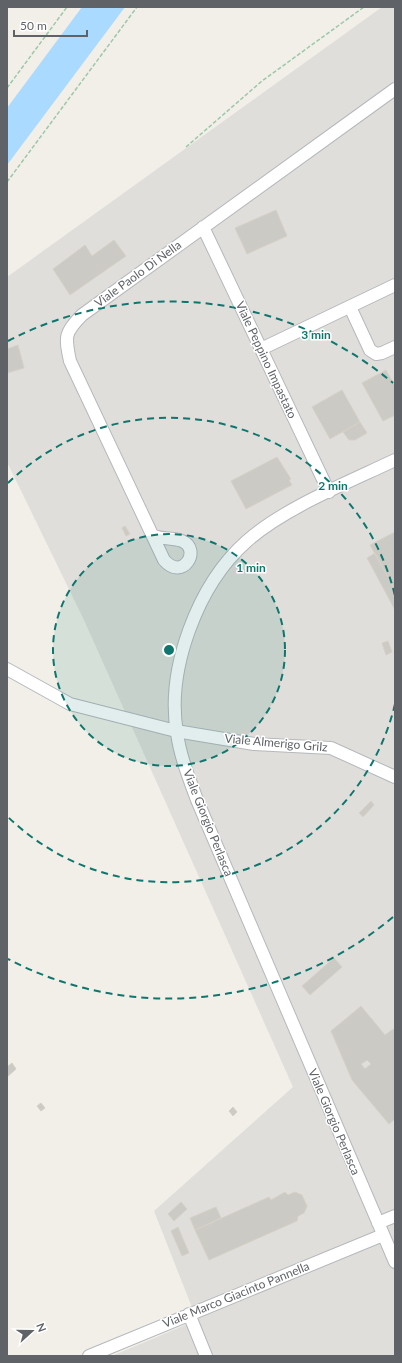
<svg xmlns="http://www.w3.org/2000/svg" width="402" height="1363" font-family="Lato,sans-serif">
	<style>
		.industrial { fill: #e0deda }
		.water { fill: #aadaff }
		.building { fill: #cccac5; stroke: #d6d1c6; fill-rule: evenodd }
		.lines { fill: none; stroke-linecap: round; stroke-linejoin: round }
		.minor-casing { stroke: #b5b8bc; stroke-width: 14 }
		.path { stroke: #9cc7a9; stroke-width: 1.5; stroke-dasharray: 4 2; stroke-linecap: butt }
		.minor { stroke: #fff; stroke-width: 12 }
		.ring { fill: none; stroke: #0f766e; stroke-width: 2; stroke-dasharray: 7 5 }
		.labels { text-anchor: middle; stroke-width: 3; stroke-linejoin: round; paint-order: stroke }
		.street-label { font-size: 12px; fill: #5f6368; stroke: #fff }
		.centre { fill: #0f766e; stroke: #fff; stroke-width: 2 }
		.ring-label { font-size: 12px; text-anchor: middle; font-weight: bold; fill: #0f766e; stroke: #fff; stroke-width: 3; stroke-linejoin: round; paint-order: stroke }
	</style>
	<rect width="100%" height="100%" fill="#f1efe8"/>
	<path class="industrial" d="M382 7H395V1356H112L197 1320 154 1211 293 1087 84 620 7 462V277Z"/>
	<path class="water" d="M82 7H125L7 165V108Z"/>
	<path class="building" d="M276 210 287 236 247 254 235 228Z
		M114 240 126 256 70 295 53 269 85 245 92 256Z
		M18 345 24 368 7 373V349Z
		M386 370 395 386V415L383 421 362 383Z
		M342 390 360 422 330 439 312 407Z
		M360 422 367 433 355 440H349L343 432Z
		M277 457 291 479 289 480 292 485 246 509 231 481Z
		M125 526 130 534 126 536 122 528Z
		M395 532V590L370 545Z
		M375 553 395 590V610L367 558Z
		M388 641 392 652 386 655 382 643Z
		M371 801 374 805 363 817 359 813Z
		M334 958 342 967 310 995 302 986Z
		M361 1006 385 1035 393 1029 395 1031V1119L389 1124 352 1080 331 1031ZM367 1060 371 1064 365 1069 361 1064Z
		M12 1063 16 1069 7 1077V1067Z
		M41 1103 45 1108 41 1111 37 1106Z
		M233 1107 237 1112 233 1116 229 1111Z
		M285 1192 288 1195 295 1192 302 1195 307 1206 304 1213 298 1216 297 1221 209 1260 195 1230 269 1197 271 1200Z
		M181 1202 187 1209 174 1221 168 1214Z
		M216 1207 221 1218 195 1230 190 1218Z
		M178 1227 189 1253 182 1256 171 1231Z"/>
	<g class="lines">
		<defs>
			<path id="minor" d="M203 227 329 492
				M350 307 370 350 376 354 382 353 395 347
				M261 349 395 285
				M395 460C349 482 284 508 247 541 198 584 166 669 177 733 180 756 189 778 197 800L395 1262
				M154 536C162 539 176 538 182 541 202 549 183 582 164 560L70 361C65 337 64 333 82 315L395 89
				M7 669 70 704 176 731 254 744 331 748 395 777
				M378 1223 395 1216
				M189 1314 206 1356
				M89 1356 383 1235"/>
		</defs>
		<use href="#minor" class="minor-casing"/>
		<path class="path" d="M7 88 67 7
			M186 147 262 81 364 7
			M7 182 137 7"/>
		<use href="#minor" class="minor"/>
	</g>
	<circle cx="169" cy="650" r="116" fill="#0f766e" fill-opacity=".12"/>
	<g class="ring">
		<circle cx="169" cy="650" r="116"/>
		<path d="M395 704A232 232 0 0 1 8 817M8 483A232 232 0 0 1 395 596"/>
		<path d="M393 917A348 348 0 0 1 8 959M8 341A348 348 0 0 1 393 383"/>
	</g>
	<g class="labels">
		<g class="street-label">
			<text transform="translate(138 274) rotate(-36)" y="4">Viale Paolo Di Nella</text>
			<text transform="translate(266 360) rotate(65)" y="4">Viale Peppino Impastato</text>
			<text transform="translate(276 743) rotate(5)" y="4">Viale Almerigo Grilz</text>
			<text transform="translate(208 823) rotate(68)" y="4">Viale Giorgio Perlasca</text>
			<text transform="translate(334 1122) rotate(67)" y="4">Viale Giorgio Perlasca</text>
			<text transform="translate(236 1295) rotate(-22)" y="4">Viale Marco Giacinto Pannella</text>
		</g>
	</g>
	<circle cx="169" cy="650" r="6" class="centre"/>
	<g class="ring-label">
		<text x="316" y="339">3 min</text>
		<text x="333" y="490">2 min</text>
		<text x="251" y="572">1 min</text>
	</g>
	<rect width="402" height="1363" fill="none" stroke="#5f6368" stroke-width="16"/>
	<g transform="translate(32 1331) rotate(69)" stroke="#ffffff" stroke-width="3" paint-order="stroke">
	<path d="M0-3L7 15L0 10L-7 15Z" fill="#5f6368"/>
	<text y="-6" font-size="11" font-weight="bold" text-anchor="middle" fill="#5f6368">N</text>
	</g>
	<path d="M14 30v6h73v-6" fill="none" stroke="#5f6368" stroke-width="2"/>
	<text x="20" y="30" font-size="12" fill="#5f6368" stroke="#ffffff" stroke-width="3" paint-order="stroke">50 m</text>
</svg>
